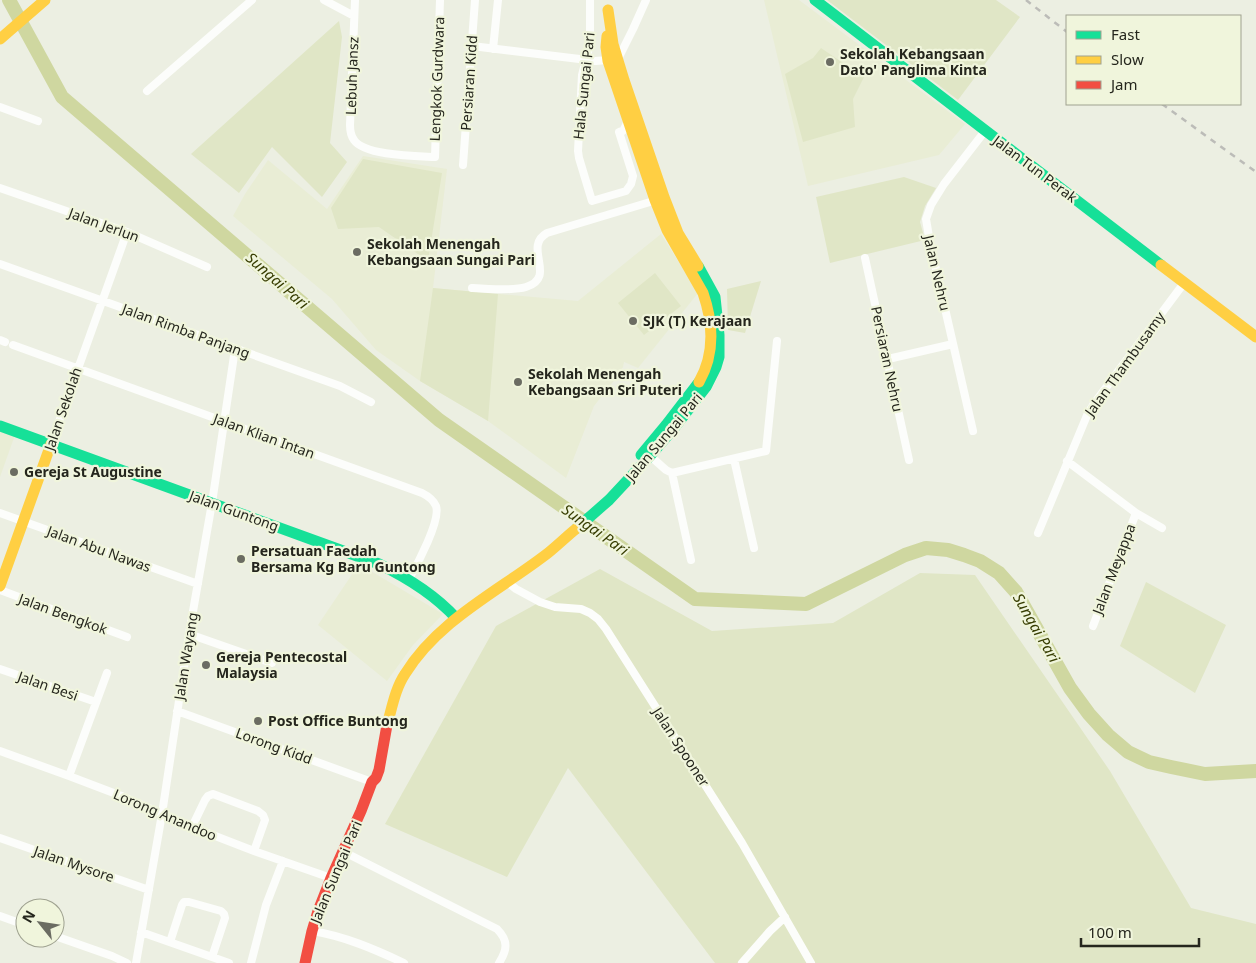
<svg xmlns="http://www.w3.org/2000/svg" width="1256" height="963" font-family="'Noto Sans',sans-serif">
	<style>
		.built { fill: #e9edd5 }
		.green { fill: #e0e6c6 }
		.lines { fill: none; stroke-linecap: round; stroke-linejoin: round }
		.river { stroke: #cfd7a0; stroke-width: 14 }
		.street { stroke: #fcfdfb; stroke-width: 8 }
		.fast { stroke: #16e098; stroke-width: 11 }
		.slow { stroke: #ffcf43; stroke-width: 11 }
		.jam { stroke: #f24e42; stroke-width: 11 }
		.rail { stroke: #bcbcb8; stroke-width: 2.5; stroke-dasharray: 6 6; stroke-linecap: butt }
		.poi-dot { fill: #6b6c62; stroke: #f0f5dc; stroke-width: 2 }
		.labels { text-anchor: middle; stroke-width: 4.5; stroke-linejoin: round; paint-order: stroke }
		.poi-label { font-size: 14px; font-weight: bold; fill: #25261d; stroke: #f0f5dc; text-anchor: start }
		.street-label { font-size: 14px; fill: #25261d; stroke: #f0f5dc }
		.water-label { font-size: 15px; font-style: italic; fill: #373d02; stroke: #f0f5dc }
	</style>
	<rect width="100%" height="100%" fill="#ecefe2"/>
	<path class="built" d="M764 0H799L965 124 939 155 808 186Z
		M363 156 447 169 433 288 578 301 661 234 698 293 638 368 624 362 623 367 620 373 594 406 566 478 488 421 420 381 376 350 332 299 233 216 245 194 268 160 327 209Z
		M0 430 15 435 0 477Z
		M359 564 443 614 413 645 387 681 318 625Z"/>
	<path class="green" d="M827 0H996L1020 17 958 100Z
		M339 21 342 37 330 143 347 162 322 197 272 147 239 193 191 154Z
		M821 48 864 77 853 99 855 127 803 142 785 74 813 58Z
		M363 159 442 173 428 261 379 227 338 229 331 208Z
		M904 177 936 188 925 206 920 222 925 240 830 263 816 197Z
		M655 273 681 306 644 335 618 303Z
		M761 281 745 333 728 330 727 289Z
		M433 288 498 294 488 421 420 381Z
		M600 569 712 631 833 623 920 573 975 575 1110 771 1191 908 1256 924V963H715L568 768 507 877 385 824 496 626Z
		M1146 582 1226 625 1195 693 1120 646Z"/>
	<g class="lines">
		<path class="river" d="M9 0 62 97 439 420 695 599 806 604 905 555 926 548 948 550 964 555 980 561 999 573 1016 592 1070 688 1089 714 1108 735 1128 752 1149 762 1171 767 1205 774 1256 771"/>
		<path class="street" d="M324 0 354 16
			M355 0 350 125C350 130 351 136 354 140 365 156 417 156 435 157L440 0
			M590 0V44L582 75 578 151 579 158 592 201 626 191 631 184 633 176 619 132 623 131 628 121
			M472 46 596 61 618 59 633 29 646 0
			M493 49 498 0
			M147 91 252 0
			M0 107 38 121
			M463 165 475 0
			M0 188 127 232 207 267
			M865 258 909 460
			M0 264 340 386 371 402
			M472 288C486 289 513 291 526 287 558 277 522 247 547 233L660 199
			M0 340 5 342
			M13 345 422 493C428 496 433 499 436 506 441 520 417 565 409 579
			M888 359 953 344
			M973 431 930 243 926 219 931 205 944 184 985 131
			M51 444 127 232
			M648 454 666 470 672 473 766 451 777 341
			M734 459 754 548
			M1067 461 1136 513 1162 528
			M672 473 691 560
			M0 513 198 584
			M1038 533 1088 413 1093 405 1184 283
			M507 582 516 589 540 602 555 607 581 609 590 613 598 619 606 629 742 843 811 963
			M0 590 127 637
			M1093 626 1136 513
			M189 634 272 663
			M0 669 96 702
			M177 711 372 782
			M0 751 69 776 119 795 192 827 254 851 331 878
			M69 776 107 673
			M192 827 205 800 208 796 213 794 258 811 263 815 265 820 254 851
			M0 838 149 890
			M344 852 497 929C509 941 507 950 499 963
			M0 916 25 925
			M312 931C344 936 374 949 404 963
			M141 932 229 963
			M55 936 112 956 127 963
			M170 942 182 905 184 902H189L221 911 224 914 225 918 212 957
			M136 963 162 814 189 634 212 503 235 349
			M251 963 266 905 283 861
			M742 963 770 931 785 917"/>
		<path class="fast" d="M815 0 1161 265
			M0 426 379 564C408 578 434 594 456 618
			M641 455 666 425 699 382
			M577 528 609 500 650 456 675 427 706 387 716 367 719 357V335L715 297 698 266"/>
		<path class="slow" d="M608 10 613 44 624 80 664 197 678 233 698 266
			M607 36 606 47 608 61 655 200 667 230 703 293C713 322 715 354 699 382
			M0 39 45 0
			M1161 265 1256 337
			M0 586 51 444
			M387 725C392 708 395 689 405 674 438 620 499 591 548 553 558 545 567 536 577 528"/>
		<path class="jam" d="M305 963 312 931 318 911 331 878 361 811 372 782 376 778 379 770 387 725"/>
		<path class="rail" d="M1026 0 1067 32
			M1162 104 1256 172"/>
	</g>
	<g class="poi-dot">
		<circle cx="830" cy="62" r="5"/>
		<circle cx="357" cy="252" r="5"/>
		<circle cx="633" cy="321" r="5"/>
		<circle cx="518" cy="382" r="5"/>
		<circle cx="14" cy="472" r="5"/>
		<circle cx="241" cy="559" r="5"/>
		<circle cx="206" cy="665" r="5"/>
		<circle cx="258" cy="721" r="5"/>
	</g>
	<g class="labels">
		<g class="poi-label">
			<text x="840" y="59">Sekolah Kebangsaan<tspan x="840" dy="16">Dato' Panglima Kinta</tspan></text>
			<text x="367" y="249">Sekolah Menengah<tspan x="367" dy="16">Kebangsaan Sungai Pari</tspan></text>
			<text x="643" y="326">SJK (T) Kerajaan</text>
			<text x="528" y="379">Sekolah Menengah<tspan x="528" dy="16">Kebangsaan Sri Puteri</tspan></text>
			<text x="24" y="477">Gereja St Augustine</text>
			<text x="251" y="556">Persatuan Faedah<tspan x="251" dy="16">Bersama Kg Baru Guntong</tspan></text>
			<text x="216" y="662">Gereja Pentecostal<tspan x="216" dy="16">Malaysia</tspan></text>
			<text x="268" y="726">Post Office Buntong</text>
		</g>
		<g class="street-label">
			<text transform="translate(352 76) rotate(-88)" y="5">Lebuh Jansz</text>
			<text transform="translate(437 79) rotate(-88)" y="5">Lengkok Gurdwara</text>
			<text transform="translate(469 83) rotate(-86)" y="5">Persiaran Kidd</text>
			<text transform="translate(584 86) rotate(-84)" y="5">Hala Sungai Pari</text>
			<text transform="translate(1035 169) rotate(37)" y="5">Jalan Tun Perak</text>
			<text transform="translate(104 225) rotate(20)" y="5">Jalan Jerlun</text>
			<text transform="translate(937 273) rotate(77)" y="5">Jalan Nehru</text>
			<text transform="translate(186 331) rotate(20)" y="5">Jalan Rimba Panjang</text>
			<text transform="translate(887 359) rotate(78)" y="5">Persiaran Nehru</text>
			<text transform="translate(1125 364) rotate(-54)" y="5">Jalan Thambusamy</text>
			<text transform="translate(63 409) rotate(-71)" y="5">Jalan Sekolah</text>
			<text transform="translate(264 436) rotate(20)" y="5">Jalan Klian Intan</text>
			<text transform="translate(664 437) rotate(-50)" y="5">Jalan Sungai Pari</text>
			<text transform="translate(234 511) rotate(20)" y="5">Jalan Guntong</text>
			<text transform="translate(99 549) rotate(20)" y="5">Jalan Abu Nawas</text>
			<text transform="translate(1114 569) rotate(-69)" y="5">Jalan Meyappa</text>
			<text transform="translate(63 614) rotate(20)" y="5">Jalan Bengkok</text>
			<text transform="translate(186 656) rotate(-81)" y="5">Jalan Wayang</text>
			<text transform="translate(48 686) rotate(19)" y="5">Jalan Besi</text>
			<text transform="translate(274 746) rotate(20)" y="5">Lorong Kidd</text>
			<text transform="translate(681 747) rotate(57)" y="5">Jalan Spooner</text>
			<text transform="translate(165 815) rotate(23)" y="5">Lorong Anandoo</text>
			<text transform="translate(74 864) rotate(19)" y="5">Jalan Mysore</text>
			<text transform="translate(336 872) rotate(-67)" y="5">Jalan Sungai Pari</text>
		</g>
		<g class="water-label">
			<text transform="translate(277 281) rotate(41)" y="5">Sungai Pari</text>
			<text transform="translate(595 530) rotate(35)" y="5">Sungai Pari</text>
			<text transform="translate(1036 628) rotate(60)" y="5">Sungai Pari</text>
		</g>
	</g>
	<rect x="1066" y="15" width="175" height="90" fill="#f0f5dc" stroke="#9fa290"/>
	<rect x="1076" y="31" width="25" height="8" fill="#16e098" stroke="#9fa290"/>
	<text x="1111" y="40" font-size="15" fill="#25261d">Fast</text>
	<rect x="1076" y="56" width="25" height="8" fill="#ffcf43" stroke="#9fa290"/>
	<text x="1111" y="65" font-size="15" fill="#25261d">Slow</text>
	<rect x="1076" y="81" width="25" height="8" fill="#f24e42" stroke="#9fa290"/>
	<text x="1111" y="90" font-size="15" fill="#25261d">Jam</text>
	<g transform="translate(40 923) rotate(300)"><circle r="24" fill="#f0f5dc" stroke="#9fa290"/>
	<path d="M0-4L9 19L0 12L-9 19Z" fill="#6b6c62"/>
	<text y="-8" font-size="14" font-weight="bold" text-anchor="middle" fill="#25261d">N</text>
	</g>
	<path d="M1081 938v8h118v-8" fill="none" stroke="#25261d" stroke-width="2.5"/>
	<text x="1088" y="938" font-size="15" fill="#25261d" stroke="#f0f5dc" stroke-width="4" paint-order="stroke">100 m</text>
</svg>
